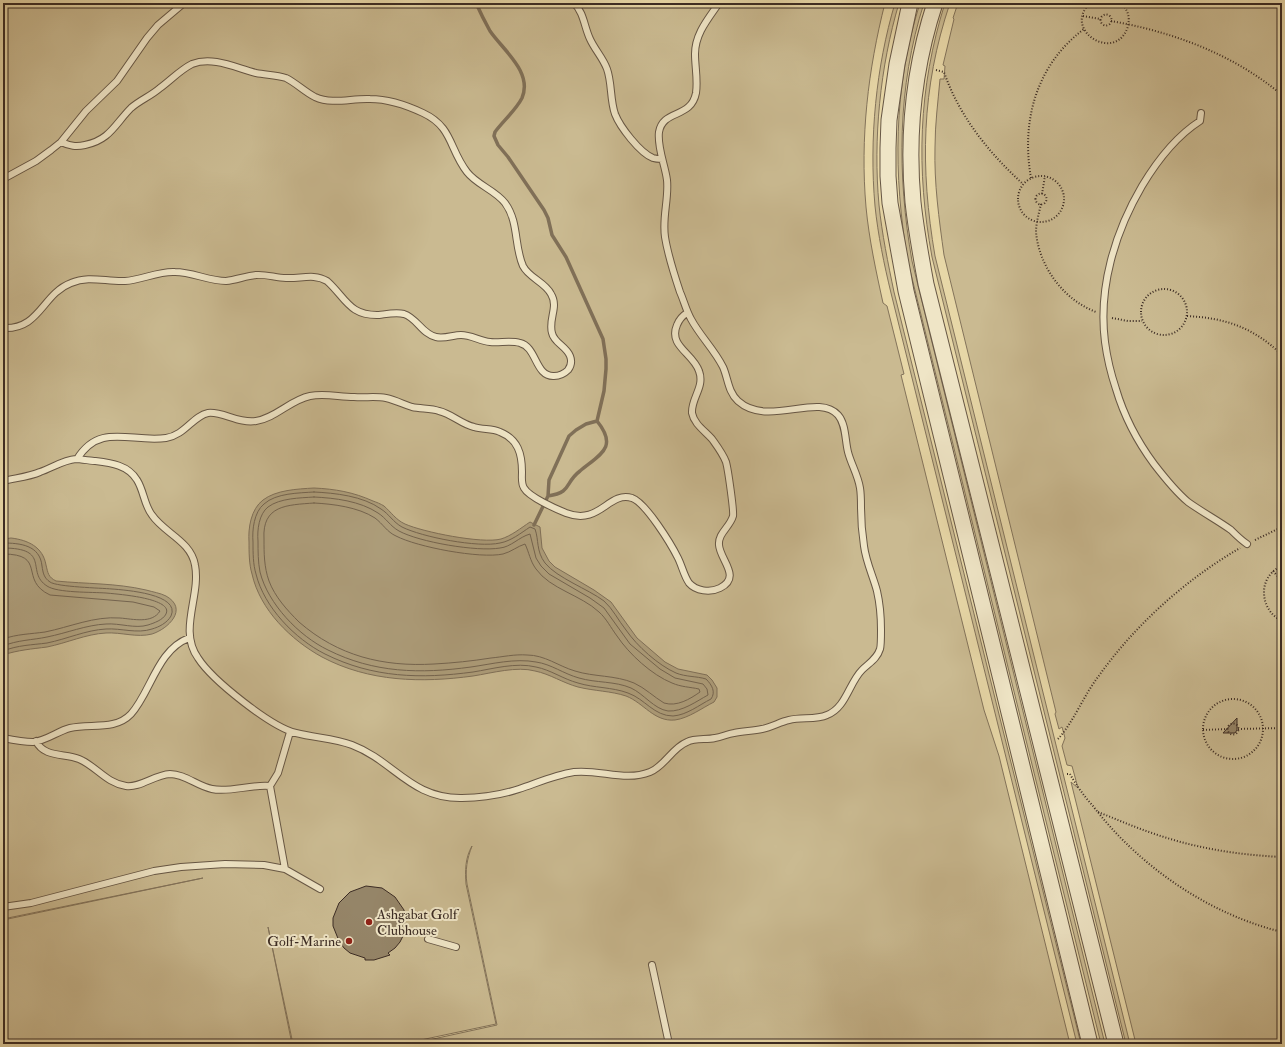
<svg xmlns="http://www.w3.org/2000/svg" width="1285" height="1047" font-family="'IM FELL Double Pica',serif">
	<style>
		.green { fill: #caba91; stroke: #83735a }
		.water { fill: #ad9d7a; stroke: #807058 }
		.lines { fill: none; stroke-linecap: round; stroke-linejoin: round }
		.shore { stroke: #74644f; stroke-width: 1 }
		.stream { stroke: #807058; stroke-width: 3.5 }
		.building { fill: #958568; stroke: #3c2c24 }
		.service-casing { stroke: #675745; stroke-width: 8 }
		.tertiary-casing { stroke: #675745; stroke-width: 17 }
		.path { stroke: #3c2c24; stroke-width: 2; stroke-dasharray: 1 2; stroke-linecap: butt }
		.service { stroke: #efe5c6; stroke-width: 6 }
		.tertiary { stroke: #efe5c6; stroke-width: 15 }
		.poi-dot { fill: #8f2418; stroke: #efe5c6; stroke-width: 1.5 }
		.labels { text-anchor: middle; stroke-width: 4; stroke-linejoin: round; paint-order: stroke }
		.poi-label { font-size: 14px; fill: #3c2c24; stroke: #efe5c6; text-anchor: start }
	</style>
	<rect width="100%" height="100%" fill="#e7d7a7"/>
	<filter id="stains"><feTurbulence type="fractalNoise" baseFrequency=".005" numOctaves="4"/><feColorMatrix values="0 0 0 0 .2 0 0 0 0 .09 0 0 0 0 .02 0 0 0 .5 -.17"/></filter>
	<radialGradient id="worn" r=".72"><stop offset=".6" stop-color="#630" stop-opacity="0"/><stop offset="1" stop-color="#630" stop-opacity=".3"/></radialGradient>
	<path class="green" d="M3 3H885C868 70 860 138 866 207 869 239 876 271 883 303L887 306 904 374 901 375 984 710 999 756 1070 1044H416L424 1041 497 1025 467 884C465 870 467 859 472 846 465 858 465 871 466 884L496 1024 402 1044H293L268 927 292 1044H3V920L203 878 3 919Z
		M895 3H899C880 67 873 139 879 205 882 234 888 263 894 292L1081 1044H1077L891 293C884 264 878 235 875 206 869 139 876 67 895 3Z
		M920 3H924C897 87 897 175 912 261L1105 1044H1101L908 262C893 175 893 88 920 3Z
		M945 3H950C921 89 920 168 935 256L1130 1044H1126L932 257C916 169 918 89 945 3Z
		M958 3H1282V1044H1136L1071 782 1078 788 1072 766 1067 765 1062 746 1065 738 1062 727 1059 729 1055 714 1056 712 944 255C939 219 934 183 935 147 935 124 938 102 940 79H944L945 66 943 65 954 19 953 18Z"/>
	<path class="water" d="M314 488C335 489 353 492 373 501 376 502 381 504 384 506 391 512 396 520 405 524 423 532 482 544 501 539 511 536 521 528 530 522L540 527 542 548 549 561 555 567 594 590 611 602 637 638 665 662 678 669 707 675 712 680 717 688V697L714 702C702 708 689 718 675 720 654 722 644 703 626 696 611 691 594 691 578 687 563 683 550 674 535 671 517 666 492 673 473 676 422 683 369 682 322 657 291 640 260 610 252 574 249 564 249 552 249 542 248 528 251 509 263 500 276 490 297 489 314 488Z
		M11 538C28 540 43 547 46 565 48 573 48 577 56 581 86 584 116 583 146 590 153 592 160 593 166 596 189 609 168 629 152 634 137 638 121 632 106 633 86 634 67 643 47 647 32 649 18 650 3 655V539Z"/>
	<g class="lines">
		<path class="shore" d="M314 492C335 493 363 496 381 509 389 514 393 522 402 527 422 537 478 548 500 543 511 541 521 533 530 527L535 529C539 540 536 551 545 563 557 578 588 589 604 601 613 609 618 620 626 630 637 646 658 665 676 673 686 677 696 676 706 679 712 685 716 692 711 699 699 705 687 715 673 716 654 716 645 699 628 693 612 687 594 688 578 683 563 679 551 670 536 667 516 662 492 669 473 672 421 679 373 678 325 654 295 639 264 607 256 574 253 564 253 553 253 542 252 530 254 512 264 504 276 493 299 493 314 492Z
			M314 497C335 498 360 501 378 513 386 518 390 526 399 531 419 542 477 552 500 548 511 547 519 537 530 534L536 558 541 566 549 574 590 598 604 608 630 644 660 669 675 678 703 684 707 689 708 695C697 701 682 712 668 711 654 709 644 694 631 688 615 681 596 683 579 678 564 674 551 664 536 662 515 658 492 664 471 667 420 674 374 673 328 650 299 636 268 604 260 572 258 562 258 551 258 541 257 530 259 514 268 507 280 498 300 498 314 497Z
			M314 503C333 504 358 507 375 518 383 524 387 532 396 536 417 547 480 559 503 554 511 552 518 546 525 544 529 552 530 561 536 569 550 589 581 595 599 612 606 618 611 628 617 636 629 654 652 675 672 683 681 687 690 687 699 689L700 692C690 699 677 707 664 703 654 697 645 688 634 683 615 675 594 677 575 671 558 666 545 655 527 655 515 654 502 657 491 658 472 661 453 663 434 664 383 667 338 656 299 622 287 610 275 597 269 581 264 567 264 553 264 539 262 505 287 505 314 503Z
			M3 543C20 543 40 545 42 566 43 573 44 578 50 582 57 587 101 588 112 589 125 590 181 594 171 616 167 623 159 627 152 629 137 634 121 628 106 629 86 630 67 639 47 643 32 645 18 645 3 651
			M3 548C52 548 25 572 47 586 57 593 92 592 106 593 116 594 174 598 166 614 163 620 154 623 148 625 135 629 120 623 106 624 86 625 67 633 47 637 33 640 17 640 3 646
			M3 554C48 554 18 580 50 595L133 602 154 607 160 611C152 624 133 619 120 618 94 616 70 627 45 632 31 634 17 634 3 639"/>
		<path class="stream" d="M476 3C480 12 485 22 490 31 503 50 533 72 522 98 516 110 503 121 495 132L494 136 498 145 508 157 544 210 548 218 552 235 566 257 603 339 606 359V369L604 391 597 421 586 424 576 430 569 436 549 480 548 496 534 525
			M548 496C573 492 564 483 580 471 599 455 619 448 597 421"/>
	</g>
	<path class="building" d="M1237 718V730L1235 733H1223Z
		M366 886 382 888 395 897 404 910 405 918 404 934 400 942 395 948 388 953 390 955 374 960H365V958L350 953 344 948 339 941 333 926V918L339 903 350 892Z"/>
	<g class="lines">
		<defs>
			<path id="service" d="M574 3C584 13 584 26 590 39 595 50 603 58 607 69 612 83 610 100 615 114 620 127 640 153 653 158 656 159 659 159 662 159
				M1201 113 1200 121C1175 137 1157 161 1142 186 1115 232 1098 288 1105 342 1107 357 1111 374 1116 389 1124 416 1137 441 1154 464 1164 477 1175 491 1188 502 1202 512 1217 520 1231 530 1236 535 1241 540 1247 544
				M3 179 36 161 51 150 61 142 86 111 117 81 147 38 158 25 184 3
				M3 328C40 330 42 294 71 283 89 275 106 282 125 281 142 280 158 271 175 272 192 272 209 281 226 281 236 280 246 276 256 275 266 274 276 278 286 278 300 279 314 273 327 281 346 298 349 316 379 315 387 314 396 312 404 314 417 318 422 334 436 337 445 339 453 335 461 335 471 335 480 341 490 342 500 343 511 340 520 343 537 347 535 377 554 376 559 376 564 374 568 370 571 366 572 361 570 356 566 346 554 343 552 333 548 319 559 307 551 294 545 282 529 278 523 266 514 246 519 222 505 203 495 190 477 185 467 172 449 149 453 127 423 113 406 105 389 99 370 99 351 98 333 105 315 97 305 92 296 83 286 78 276 75 266 75 256 73 236 68 213 56 192 64 180 70 171 80 160 88 151 96 140 100 131 108 115 124 110 140 85 145 76 147 70 146 61 142
				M77 459C100 422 131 443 166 438 185 435 193 416 208 413 222 411 239 424 256 421 276 418 290 400 310 396 325 393 339 397 354 397 365 398 375 396 386 398 395 400 403 404 412 407 421 409 431 408 439 411 452 414 461 424 474 427 483 430 492 428 500 432 518 439 522 454 522 472 522 478 521 483 524 488 529 497 556 509 566 513 600 526 608 491 632 498 646 503 671 544 678 558 682 566 684 576 689 583 696 591 710 593 720 588 742 577 720 560 719 545 718 533 730 527 733 516 734 511 728 469 726 462 723 454 717 446 712 439 705 431 694 424 692 413 691 398 705 387 699 371 693 353 668 346 677 325 679 320 682 316 687 313
				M3 481C15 478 29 477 40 472 52 468 63 460 76 459 79 459 93 461 95 461 111 463 128 465 137 480 144 491 144 505 152 515 164 533 191 541 195 565 201 596 178 630 198 658 212 680 271 727 296 733 315 738 334 738 352 745 394 761 411 799 462 798 482 798 501 795 519 789 537 783 555 775 574 772 600 769 625 782 650 772 665 766 672 748 687 742 695 738 706 740 715 738 722 737 727 734 734 733 743 731 753 731 762 729 772 727 780 722 789 720 802 717 816 720 827 715 846 708 849 683 862 670 869 663 877 659 880 649 881 646 881 632 881 630 881 617 880 604 877 591 873 576 866 562 864 546 862 533 861 520 861 507 861 501 861 494 860 488 858 475 851 464 848 452 845 440 846 424 838 415 818 392 768 428 738 401 728 392 728 378 723 367 714 349 700 336 691 319 686 310 684 301 680 292 674 274 668 256 665 237 662 217 669 199 667 180 665 165 657 147 659 132 663 109 691 119 696 93 698 80 695 67 695 54 695 34 708 19 719 3
				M3 738C13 740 23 742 33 742 46 741 58 731 70 728 90 723 115 731 131 714 151 692 157 650 189 638
				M36 741C44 758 65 753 79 759 96 766 106 783 126 786 140 788 154 775 170 774 185 774 197 786 212 789 229 793 251 784 270 786
				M285 869 270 786 278 773 290 732
				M3 907 31 903 154 871 181 867 225 864 264 865 285 869 320 889
				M428 939 456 947
				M652 965 669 1044"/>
			<path id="tertiary" d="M910 3 897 64 889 120 888 148V176L890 203 906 291 1090 1044
				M935 3C914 67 907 135 913 202 916 230 921 257 926 284L1116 1044"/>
		</defs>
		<use href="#service" class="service-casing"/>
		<use href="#tertiary" class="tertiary-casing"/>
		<path class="path" d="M1090 3C1061 31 1117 64 1128 26 1130 17 1128 10 1121 3
			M1100.5 20a5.5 5.5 0 1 1 11 0a5.5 5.5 0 1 1-11 0Z
			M1083 16 1100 19
			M1111 21C1173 32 1233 54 1282 95
			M936 70 944 72C959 116 989 153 1023 184
			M1018 199a23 23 0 1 1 46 0a23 23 0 1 1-46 0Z
			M1031 178C1021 121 1036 65 1084 29
			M1035.5 199a5.5 5.5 0 1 1 11 0a5.5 5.5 0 1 1-11 0Z
			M1042 194 1045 176
			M1041 204C1039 213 1036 223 1036 232 1039 267 1064 300 1096 312
			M1141 312a23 23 0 1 1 46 0a23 23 0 1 1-46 0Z
			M1187 316C1225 318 1253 327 1282 355
			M1112 318 1128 321H1142
			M1255 540 1282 527
			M1282 566C1257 576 1259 610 1282 621
			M1273 571 1282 581
			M1203 729a30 30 0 1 1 60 0a30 30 0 1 1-60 0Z
			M1227.5 729a5.5 5.5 0 1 1 11 0a5.5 5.5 0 1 1-11 0Z
			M1238 729 1282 728
			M1203 730 1227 729
			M1058 739C1073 723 1084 695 1098 677 1135 625 1185 580 1240 548
			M1067 774H1070C1076 785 1084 796 1093 806 1139 866 1208 914 1282 932
			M1098 812C1116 819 1134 827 1152 833 1194 848 1238 855 1282 857"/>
		<use href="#service" class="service"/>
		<use href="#tertiary" class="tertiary"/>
	</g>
	<g class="poi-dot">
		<circle cx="369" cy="922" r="4"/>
		<circle cx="349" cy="941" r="4"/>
	</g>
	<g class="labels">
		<g class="poi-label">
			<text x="377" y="919">Ashgabat Golf<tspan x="377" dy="16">Clubhouse</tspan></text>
			<text x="341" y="946" text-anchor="end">Golf-Marine</text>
		</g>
	</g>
	<rect width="1285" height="1047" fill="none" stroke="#e7d7a7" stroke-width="16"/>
	<rect x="4" y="4" width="1277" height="1039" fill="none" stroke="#3c2c24" stroke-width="2"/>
	<rect x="8" y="8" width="1269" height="1031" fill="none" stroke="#3c2c24"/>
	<rect width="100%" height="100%" filter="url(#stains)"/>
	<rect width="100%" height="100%" fill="url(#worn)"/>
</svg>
